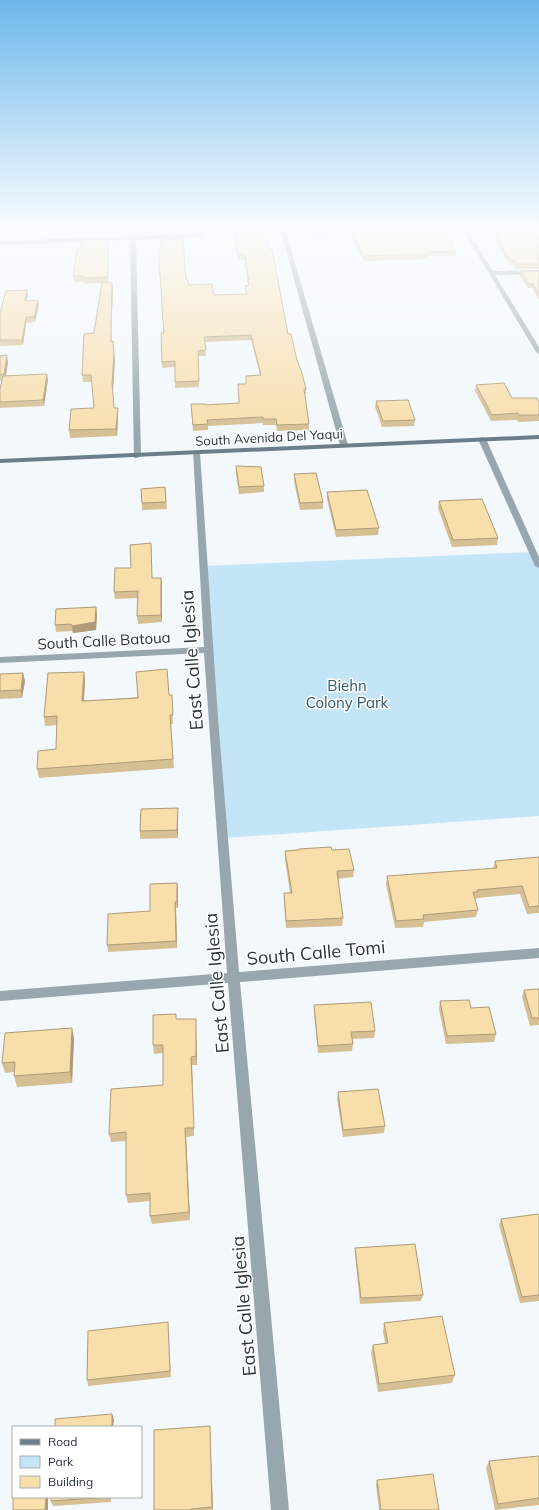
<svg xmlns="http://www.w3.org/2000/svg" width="539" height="1510" font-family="Mulish,sans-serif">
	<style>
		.green { fill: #c3e5f7 }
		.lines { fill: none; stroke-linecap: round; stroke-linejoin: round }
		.street { fill: #98a6ad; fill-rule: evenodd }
		.secondary { fill: #6a7f89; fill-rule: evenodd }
		.wall { fill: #d5bf93 }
		.shaded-wall { fill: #ae9b78 }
		.building { fill: #f8deab; stroke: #ae9b78 }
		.labels { text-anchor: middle; stroke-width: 3; stroke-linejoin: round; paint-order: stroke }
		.far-street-label { font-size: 13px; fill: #27343a; stroke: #fff }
		.street-label { font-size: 15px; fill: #27343a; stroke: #fff }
		.park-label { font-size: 15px; fill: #2b566c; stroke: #fff }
		.near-street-label { font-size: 18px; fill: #27343a; stroke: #fff }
	</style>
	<rect width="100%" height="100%" fill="#f2f8fc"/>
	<path class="green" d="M533 552 539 566V816L224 838 203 566Z"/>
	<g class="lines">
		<path class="street" d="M201 225H205L207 231 202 235 191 238 136 240 141 456 137 458H134L130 240 0 245V241L191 234 201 231Z
			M279 225H284L348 445 347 447H341L340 445Z
			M460 225H464L493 271 539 270V274L495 275 539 347V354L536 352Z
			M482 437 486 439 539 557V568L535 566 478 439Z
			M193 451H196L200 453 218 718 239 972 539 948V958L240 982 289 1510H271L228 983 0 1001V991L227 973 204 653 0 663V657L204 647Z"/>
		<path class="secondary" d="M539 435V439L0 463V459Z"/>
	</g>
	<path class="wall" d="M0 225H15L14 231 0 232Z
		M238 225H261L288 334 306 389V394H305L309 424V430L277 431 276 425H263V423L208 426V430L193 431 191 404 205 405 239 403 246 384V376L260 375 251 340 204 342 206 356H198L199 387 175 388V367L162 368 161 333H164L160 277H159V249L186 280 189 285 214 295 246 294 245 286 248 285 245 260 238 259 235 238 234 233H240Z
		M297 225H442L456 251V256H428V259L363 261 351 234 311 236 308 227H298Z
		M486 225H539V269H516L513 265H510L496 243 497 240Z
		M108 245V282L112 283 113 289 111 333 112 342 115 360 113 390 114 408H118V415L117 436 70 438 69 430 94 408 92 382H83L82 375 94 333 102 283 84 284V282H74L73 276Z
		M521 271H539V300L532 288H528L520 276Z
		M27 290 28 295 26 301 39 305 35 322 26 323 23 345 0 346V313Z
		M0 356 8 362 6 375 48 380 44 406 0 408V389L2 381H0Z
		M476 385 512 398 539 402V421L518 422 517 420 491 421 475 391Z
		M376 401 415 420 414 426 382 427 375 407Z
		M236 466 264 486V492L239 494 236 473Z
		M294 474 323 502V509L300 510 294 481Z
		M165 487 167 509 142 510 141 489Z
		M327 492 379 528 378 535 336 537 327 499Z
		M439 501 498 538 497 545 452 547 438 508Z
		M153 578 162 585V622L138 624 137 616 138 598 115 599 114 592Z
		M97 614 96 630 73 633 72 631 56 632 55 625Z
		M84 672 85 681 84 701 169 695 172 704 173 724H171L174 768 39 778 37 769 56 749 57 725 45 726 44 717Z
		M23 673 25 681 22 698 0 699V674Z
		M178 808V838L140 839V831Z
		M332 850 354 870 353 877 338 879 343 918 342 926 286 928 284 901V893H290L285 859V851Z
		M539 857V913L527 914 520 894 477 898 476 899H475L478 910 476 917 424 922 423 927 395 928 386 884 387 876 493 869 495 861Z
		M177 883 178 908H176L177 948 108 952 107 945 150 911Z
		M539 989V1025L530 1026 522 997 524 990Z
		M440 1001 471 1008 496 1034 494 1042 446 1044 439 1009Z
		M314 1005 375 1031 374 1038 352 1039 353 1044 352 1051 318 1053 314 1013Z
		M176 1014V1019L196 1027 197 1065H192L194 1136 186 1137 190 1220 152 1224 150 1216V1201L128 1203 126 1195V1141L111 1142 109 1134 163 1085V1053L154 1054 153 1045Z
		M74 1038 72 1083 17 1087 14 1076V1072L5 1073 2 1063Z
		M338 1092 385 1126 384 1133 343 1137 337 1099Z
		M539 1216V1301L520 1303 499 1225 501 1219Z
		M355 1248 423 1295 421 1301 360 1304 355 1254Z
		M168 1322V1328L171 1377 88 1386 87 1380Z
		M384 1323 455 1375 452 1383 378 1392 371 1353 373 1345 385 1343 383 1332Z
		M210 1426V1433L213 1510H154Z
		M539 1456V1505L495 1510 486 1468 489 1461Z
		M377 1480 439 1510H379L376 1485Z
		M51 1497H111V1502L53 1506 51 1501Z"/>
	<path class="shaded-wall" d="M13 225H15L14 231Z
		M112 283 113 289 111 333 112 348 111 327Z
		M27 290 28 295 25 306V301Z
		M38 300 39 305 35 322 34 317Z
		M26 317V323L23 345 22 340Z
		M113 341 115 360 113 390 112 383Z
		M7 355 8 362 5 381 4 374Z
		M47 374 48 380 44 406 43 400Z
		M118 408V415L117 436 116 429Z
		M161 578 162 585V622L161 615Z
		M96 607 97 614 96 630 73 633 72 626Z
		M84 672 85 681 83 710 82 701Z
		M23 673 25 681 22 698 21 690Z
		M178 808V838L177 830Z
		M177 883 178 890V908L177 902Z
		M175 902 176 908 177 948 176 941Z
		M196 1019V1027L197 1065 196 1056Z
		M72 1028 74 1038 72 1083 70 1072Z
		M191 1057 192 1065 194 1136V1128Z
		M185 1128 186 1137 190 1220 189 1212Z
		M112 1414 114 1420 113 1427H112Z
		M210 1426V1433L213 1510 212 1507Z
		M46 1497H48V1510H45Z"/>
	<path class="building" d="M239 225H261L269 249H272L288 334H291L297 360 302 373 306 389H304L309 424 277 425 276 419H263V417L207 420 208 424 193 425 191 404H205V405L239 403 238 384H246V376L261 375 251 335 204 337 206 350 198 351 199 381 175 382V361L162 362 161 333H164L163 321 160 272H159V249H161V240L183 239 186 280H188L189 285 212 284 214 295 247 294 245 286 249 285 245 255 238 254 234 233H241Z
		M309 225H442L456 251 427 252 428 254 363 256 351 230 311 231Z
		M490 225H539V258H537L539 261V264H517L514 260H510L497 238H499Z
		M108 239V277L84 278V276H73L77 250H82V240Z
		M521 271H539V294L533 284H529Z
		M102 282 112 283 111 327V342L113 341 114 353 112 383 114 408H118L116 429 69 430 71 409 94 408 91 375H82L84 334 94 333Z
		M27 290 25 301 38 300 34 317H26L22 340H0V313L6 291Z
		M7 355 4 374 0 375V356Z
		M47 374 43 400 0 402V389L3 376Z
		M504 383 512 398H537L539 402V415H519L518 413 492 415 476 385Z
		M408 400 415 420 383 421 376 401Z
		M236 466 261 467 264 486 239 487Z
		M316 473 323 502 300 503 294 474Z
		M165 487 166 502 142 503 141 489Z
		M367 490 379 528 336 530 327 492Z
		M482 499 498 538 453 540 439 501Z
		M151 543 152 578H161V615L137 616 138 591 114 592 115 568H131L130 545Z
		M96 607 95 622 72 626 71 624 55 625 56 609Z
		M167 669 169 695H172L173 715H170L173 759 37 769 38 751 56 749 57 716 44 717 48 673 84 672 82 701 138 698 136 672Z
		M23 673 21 690 0 691V674Z
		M178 808 177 830 140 831 141 809Z
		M331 847 332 850 349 849 354 870 337 871 343 918 286 921 284 893H292L285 851 299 850V849Z
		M539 857V906L529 907 522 886 477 890 478 892H473L478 910 423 915 424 919 396 921 387 876 497 868 495 861Z
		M177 883V902H175L176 941 107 945 108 914 150 911V884Z
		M539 989V1018H532L524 990Z
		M469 1000 471 1008 489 1007 496 1034 447 1036 440 1001Z
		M371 1002 375 1031 351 1032 353 1044 318 1046 314 1005Z
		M176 1014V1019H196V1056L191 1057 194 1128H185L189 1212 150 1216V1193L126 1195V1132L109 1134 111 1089 163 1085V1045H153V1015Z
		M72 1028 70 1072 14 1076 15 1062 2 1063 5 1033Z
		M378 1089 385 1126 343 1130 338 1092Z
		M538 1214 539 1216V1295L522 1297 501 1219Z
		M415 1244 423 1295 361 1298 355 1248Z
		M442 1316 455 1375 379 1384 373 1345 388 1343 384 1323Z
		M168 1322 170 1371 87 1380 88 1331Z
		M112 1414V1427H55V1419Z
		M210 1426 212 1507 191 1509V1510H154V1430Z
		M539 1456V1498L498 1504 489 1461Z
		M433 1474 439 1510H381L377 1480Z
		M13 1497H46L45 1510H13Z
		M51 1497H109L51 1501Z"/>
	<linearGradient id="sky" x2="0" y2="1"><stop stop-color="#6db8eb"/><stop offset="0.52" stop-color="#f9fcfe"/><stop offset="1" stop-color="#f9fcfe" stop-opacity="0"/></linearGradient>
	<rect width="539" height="436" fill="url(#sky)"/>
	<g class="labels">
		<g class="far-street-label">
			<text transform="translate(269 437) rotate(-3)" y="5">South Avenida Del Yaqui</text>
		</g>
		<g class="street-label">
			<text transform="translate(104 641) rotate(-3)" y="5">South Calle Batoua</text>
		</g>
		<g class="park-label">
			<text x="347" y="691">Biehn<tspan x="347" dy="17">Colony Park</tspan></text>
		</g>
		<g class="near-street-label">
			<text transform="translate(192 660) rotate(-94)" y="6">East Calle Iglesia</text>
			<text transform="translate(316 953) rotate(-5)" y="6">South Calle Tomi</text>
			<text transform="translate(217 983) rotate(-95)" y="6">East Calle Iglesia</text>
			<text transform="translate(244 1306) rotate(-95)" y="6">East Calle Iglesia</text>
		</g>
	</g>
	<rect x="12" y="1426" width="130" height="72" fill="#ffffff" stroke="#a9aeb0"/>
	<rect x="20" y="1439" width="20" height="6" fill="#6a7f89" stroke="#a9aeb0"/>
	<text x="48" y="1446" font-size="12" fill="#27343a">Road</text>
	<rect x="20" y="1456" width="20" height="12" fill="#c3e5f7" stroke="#a9aeb0"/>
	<text x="48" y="1466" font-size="12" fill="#27343a">Park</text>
	<rect x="20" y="1476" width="20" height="12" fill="#f8deab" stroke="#a9aeb0"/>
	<text x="48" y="1486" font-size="12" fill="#27343a">Building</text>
</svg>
